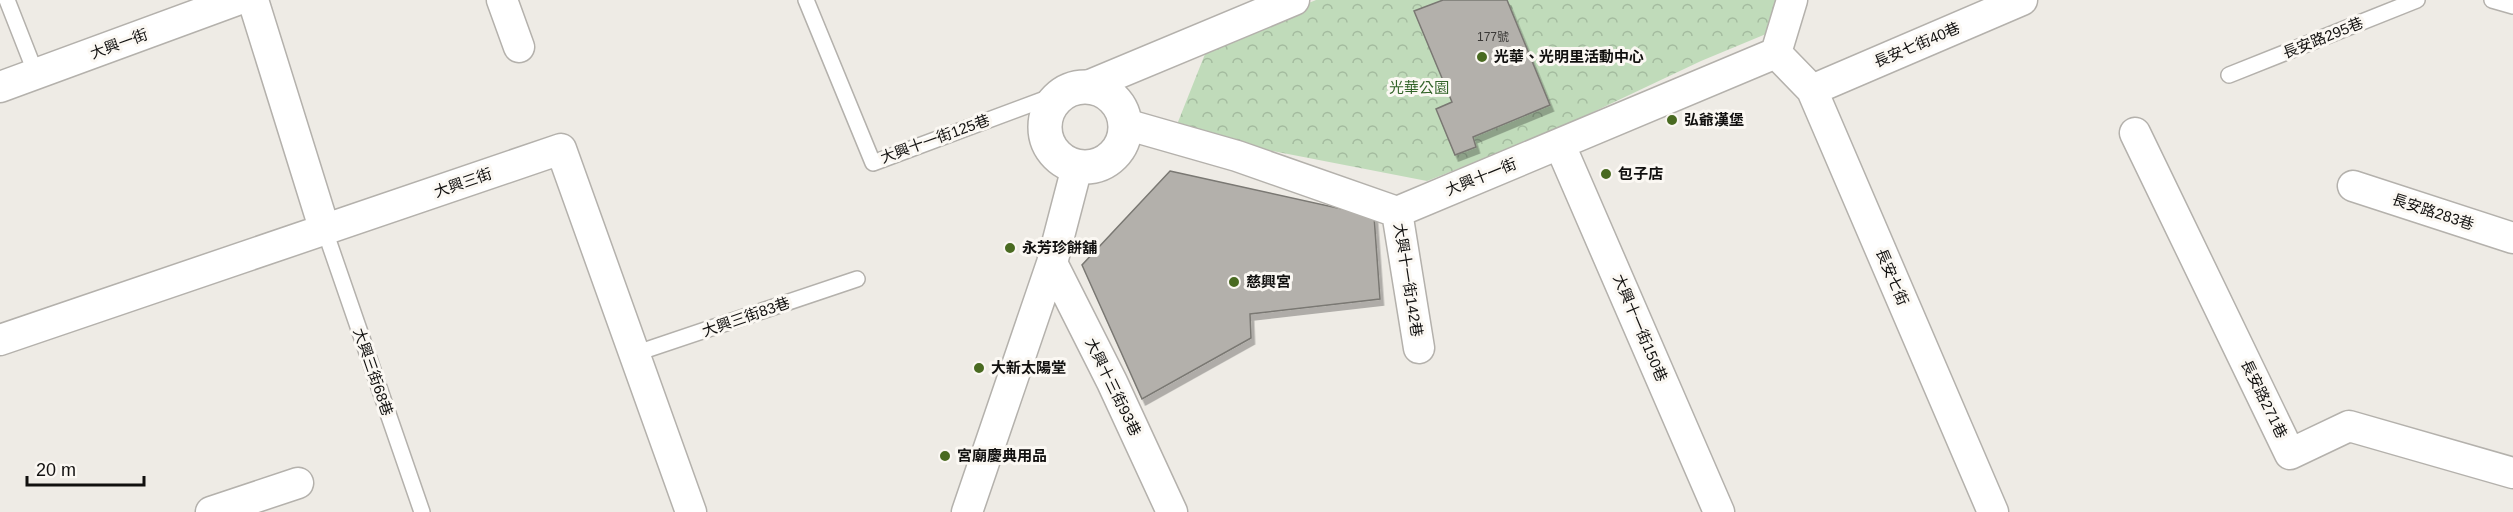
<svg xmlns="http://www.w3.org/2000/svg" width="2513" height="512" font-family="Helvetica,'Noto Sans TC',sans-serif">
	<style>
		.forest { fill: url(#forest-crowns) }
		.building { fill: #b3b0ab; stroke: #7a7873; stroke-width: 1.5; filter: url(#shadow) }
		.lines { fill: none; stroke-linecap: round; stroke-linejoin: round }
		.service-casing { stroke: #b4b1ac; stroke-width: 18 }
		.minor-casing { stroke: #b4b1ac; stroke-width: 33 }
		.tertiary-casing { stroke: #b4b1ac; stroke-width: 36 }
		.service { stroke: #fff; stroke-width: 15 }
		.minor { stroke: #fff; stroke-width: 30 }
		.tertiary { stroke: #fff; stroke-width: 33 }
		.poi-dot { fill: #496a21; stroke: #fbf8f3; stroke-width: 2 }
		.labels { text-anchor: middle; stroke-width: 6; stroke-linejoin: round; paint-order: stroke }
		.number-label { font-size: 12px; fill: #3a3836 }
		.street-label { font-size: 15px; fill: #11100f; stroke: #fbf8f3 }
		.poi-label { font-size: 15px; font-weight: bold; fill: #11100f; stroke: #fbf8f3; text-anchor: start }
		.park-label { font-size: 15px; fill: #34642a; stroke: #fbf8f3 }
	</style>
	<defs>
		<pattern id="forest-crowns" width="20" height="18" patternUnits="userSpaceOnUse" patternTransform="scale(1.5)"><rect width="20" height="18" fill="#c0dbba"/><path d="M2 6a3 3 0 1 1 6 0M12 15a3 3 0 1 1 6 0" fill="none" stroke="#a4bb9f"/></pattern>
		<filter id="shadow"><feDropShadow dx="3.5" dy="6" stdDeviation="0" flood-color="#0004"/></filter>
	</defs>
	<rect width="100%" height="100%" fill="#eeebe5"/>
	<path class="forest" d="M1316 0H1787L1778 29 1701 61 1551 132 1427 181 1174 132 1209 44Z"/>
	<path class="building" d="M1443 0H1507L1550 105 1473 137 1476 147 1455 155 1436 109 1452 102 1414 11Z
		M1170 171 1374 216 1380 299 1250 314 1251 338 1142 399 1082 265Z"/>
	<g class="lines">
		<defs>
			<path id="service" d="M7 0 36 74
				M806 0 873 163 1061 93
				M2492 0 2513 6
				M2229 75 2417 0
				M325 231 422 512
				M634 354 857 279"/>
			<path id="minor" d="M253 0 325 231
				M502 0 519 47
				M1776 53 1812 90 1993 512
				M1090 85 1294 0
				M0 87 237 0
				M1812 90 2022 0
				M1125 124 1237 156 1397 212 1776 53 1792 0
				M2135 133 2290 454 2349 426 2513 473
				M1560 145 1719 512
				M2353 186 2513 238
				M1397 212 1419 348
				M1052 263 1112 382 1172 512
				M0 340 561 149 691 512
				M211 512 298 483
				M967 512 1052 263 1077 167"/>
			<path id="tertiary" d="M1045 127a40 40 0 1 1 80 0a40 40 0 1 1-80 0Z"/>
		</defs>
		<use href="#service" class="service-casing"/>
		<use href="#minor" class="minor-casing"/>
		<use href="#tertiary" class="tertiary-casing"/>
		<use href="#service" class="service"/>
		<use href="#minor" class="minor"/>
		<use href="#tertiary" class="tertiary"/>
	</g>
	<g class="poi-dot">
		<circle cx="1482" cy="57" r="6"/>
		<circle cx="1672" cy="120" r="6"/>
		<circle cx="1606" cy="174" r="6"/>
		<circle cx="1010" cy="248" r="6"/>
		<circle cx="1234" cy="282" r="6"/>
		<circle cx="979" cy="368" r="6"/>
		<circle cx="945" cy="456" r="6"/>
	</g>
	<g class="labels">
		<g class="number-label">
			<text x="1493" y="41">177號</text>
		</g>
		<g class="street-label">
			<text transform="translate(2323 38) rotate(-22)" y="5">長安路295巷</text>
			<text transform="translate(119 44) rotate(-20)" y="5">大興一街</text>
			<text transform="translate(1917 45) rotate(-23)" y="5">長安七街40巷</text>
			<text transform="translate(935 139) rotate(-20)" y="5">大興十一街125巷</text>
			<text transform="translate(1481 177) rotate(-22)" y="5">大興十一街</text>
			<text transform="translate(463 183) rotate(-19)" y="5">大興三街</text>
			<text transform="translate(2433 212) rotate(18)" y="5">長安路283巷</text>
			<text transform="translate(1892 277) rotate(67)" y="5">長安七街</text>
			<text transform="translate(1408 280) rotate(81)" y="5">大興十一街142巷</text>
			<text transform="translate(746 317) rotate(-19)" y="5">大興三街83巷</text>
			<text transform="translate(1640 328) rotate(67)" y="5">大興十一街150巷</text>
			<text transform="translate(373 372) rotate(71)" y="5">大興三街68巷</text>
			<text transform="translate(1113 387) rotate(64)" y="5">大興十三街93巷</text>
			<text transform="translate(2264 399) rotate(64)" y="5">長安路271巷</text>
		</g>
		<g class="poi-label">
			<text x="1494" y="62">光華、光明里活動中心</text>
			<text x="1684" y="125">弘爺漢堡</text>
			<text x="1618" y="179">包子店</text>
			<text x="1022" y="253">永芳珍餅舖</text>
			<text x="1246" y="287">慈興宮</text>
			<text x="991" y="373">大新太陽堂</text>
			<text x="957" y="461">宮廟慶典用品</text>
		</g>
		<g class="park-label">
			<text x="1419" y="93">光華公園</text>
		</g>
	</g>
	<path d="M27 476v9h117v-9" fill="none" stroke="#11100f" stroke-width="3"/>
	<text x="36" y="476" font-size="18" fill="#11100f" stroke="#fbf8f3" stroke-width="4.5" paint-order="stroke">20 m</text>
</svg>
